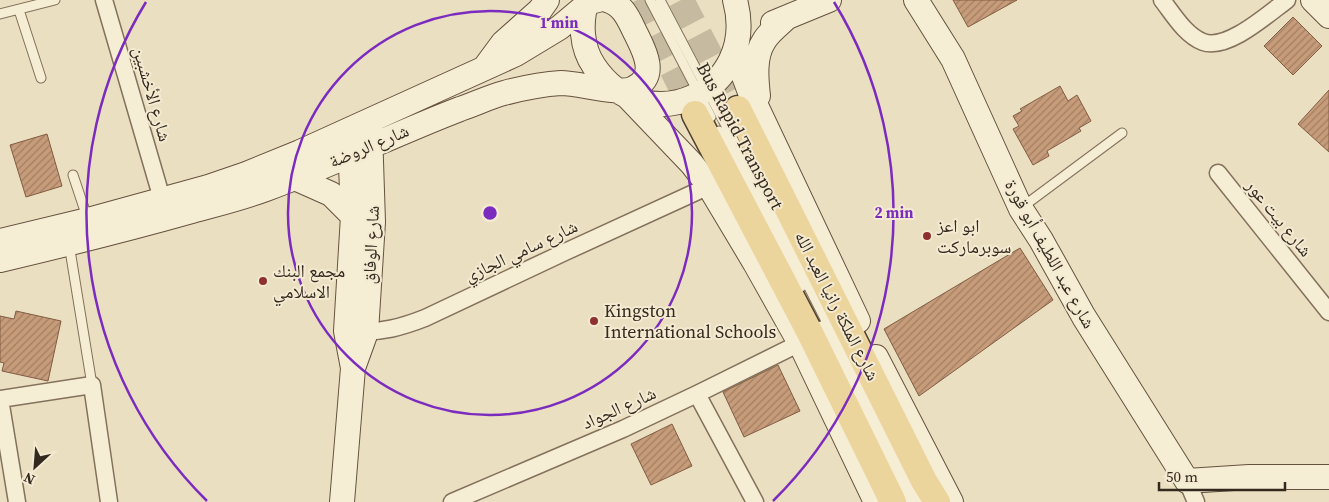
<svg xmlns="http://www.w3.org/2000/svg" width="1329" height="502" font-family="'Source Serif 4','Noto Naskh Arabic',serif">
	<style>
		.building { fill: url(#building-hatch); stroke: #815c42 }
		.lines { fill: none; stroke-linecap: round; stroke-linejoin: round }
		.primary-tunnel { stroke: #c6bba1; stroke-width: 26; stroke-dasharray: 26 13; stroke-linecap: butt }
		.lane-casing { stroke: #83715b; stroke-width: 11 }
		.street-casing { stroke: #83715b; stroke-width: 19 }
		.secondary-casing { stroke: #65523e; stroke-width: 26 }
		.primary-casing { stroke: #51402f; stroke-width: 29 }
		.lane { stroke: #f6edd5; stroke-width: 9 }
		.street { stroke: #f6edd5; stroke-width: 16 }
		.secondary { stroke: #f6edd5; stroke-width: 24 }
		.primary { stroke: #ecd59c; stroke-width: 26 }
		.ring { fill: none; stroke: #7b2cbf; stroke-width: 2.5 }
		.poi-dot { fill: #8e302f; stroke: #f3ead1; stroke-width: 2 }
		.labels { text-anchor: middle; stroke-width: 4; stroke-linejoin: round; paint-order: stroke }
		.street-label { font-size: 18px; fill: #34291e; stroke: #f3ead1 }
		.poi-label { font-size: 18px; fill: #34291e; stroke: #f3ead1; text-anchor: start }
		.centre { fill: #7b2cbf; stroke: #f3ead1; stroke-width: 2.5 }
		.ring-label { font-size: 15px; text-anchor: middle; font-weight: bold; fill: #7b2cbf; stroke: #f3ead1; stroke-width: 4; stroke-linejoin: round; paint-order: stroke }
	</style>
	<defs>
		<pattern id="building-hatch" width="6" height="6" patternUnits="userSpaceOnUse" patternTransform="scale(1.25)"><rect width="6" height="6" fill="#c79c7a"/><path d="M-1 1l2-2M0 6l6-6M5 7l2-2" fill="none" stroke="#a27f63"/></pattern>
	</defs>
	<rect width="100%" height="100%" fill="#ebdfc2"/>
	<path class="building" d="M953 0H1017L968 27Z
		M1293 17 1322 46 1293 75 1264 46Z
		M1060 86 1068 101 1077 95 1091 121 1079 128 1081 131 1047 151 1049 156 1033 165 1013 129 1019 126 1013 116 1022 111 1020 109Z
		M1329 90V152L1298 124Z
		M47 134 62 186 26 197 10 145Z
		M1020 248 1053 300 919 396 884 329Z
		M16 311 61 321 48 381 2 371 4 363 0 362V316L14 319Z
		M778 365 800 411 744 437 723 392Z
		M672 424 692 466 651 485 631 444Z"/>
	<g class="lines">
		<path class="primary-tunnel" d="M637 0 695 114
			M681 0 738 109"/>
		<defs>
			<path id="lane" d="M650 0 711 117
				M660 0 755 181 918 502
				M19 10 41 78
				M0 14 55 0
				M719 131 743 174 801 287
				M73 175 88 220
				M1021 208 1122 133
				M69 244 92 385
				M821 326 911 502"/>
			<path id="street" d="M104 0 162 199
				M1162 0C1173 14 1185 35 1203 42 1227 51 1268 14 1287 0
				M1218 173 1329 312
				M356 331C381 333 402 327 425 318L565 252 709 186
				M697 394 755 502
				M0 399 92 385 109 502
				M0 399 17 502
				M1187 481 1196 502
				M452 502 623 429 697 394 800 343"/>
			<path id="secondary" d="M587 0C580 22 581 47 594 66 646 144 760 92 735 0
				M916 0 953 59 1021 209 1041 240 1084 317 1187 481 1249 477H1329
				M1313 0 1329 16
				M773 23 829 0
				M735 52 751 95 858 321
				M486 66 503 43 540 10 547 0
				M758 96C756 78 754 56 764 41 769 32 779 25 786 18
				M628 97 692 164 709 186 755 263 800 343 876 502
				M350 140 353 216 346 331 353 368
				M295 178 331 194 353 216
				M0 241 88 220 208 187 246 174 300 152 516 54 559 28 590 2 598 0
				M0 260C64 245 128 229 192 211 217 204 242 198 266 189 332 165 395 134 460 109 475 104 489 97 504 93 523 88 542 84 561 83 580 83 620 96 634 88 658 76 645 52 636 34 629 20 624 5 607 0
				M876 357 951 502
				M342 502 353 368 366 332 373 222 370 131"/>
			<path id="primary" d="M738 109 924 481 937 502
				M695 114 810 333 893 502"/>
		</defs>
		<use href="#lane" class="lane-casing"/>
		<use href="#street" class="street-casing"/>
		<use href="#secondary" class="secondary-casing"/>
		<use href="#primary" class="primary-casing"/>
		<use href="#lane" class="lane"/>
		<use href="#street" class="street"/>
		<use href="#secondary" class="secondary"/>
		<use href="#primary" class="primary"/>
	</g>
	<g class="ring">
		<circle cx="490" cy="213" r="202"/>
		<path d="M207 501A404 404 0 0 1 146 2M834 2A404 404 0 0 1 773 501"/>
	</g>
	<g class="poi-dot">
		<circle cx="927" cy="236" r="5"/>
		<circle cx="263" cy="281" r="5"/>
		<circle cx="594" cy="321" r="5"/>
	</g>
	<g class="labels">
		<g class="street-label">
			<text transform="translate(152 94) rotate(74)" y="6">شارع الأخشبين</text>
			<text transform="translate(740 136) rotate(62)" y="6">Bus Rapid Transport</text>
			<text transform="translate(369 146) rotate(-23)" y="6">شارع الروضة</text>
			<text transform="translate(1279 218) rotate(51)" y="6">شارع بيت عور</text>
			<text transform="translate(371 245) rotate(-87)" y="6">شارع الوفاق</text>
			<text transform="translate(521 251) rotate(-25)" y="6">شارع سامي الجازي</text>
			<text transform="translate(1050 254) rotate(61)" y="6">شارع عبد اللطيف أبو قورة</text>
			<text transform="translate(837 306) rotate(63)" y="6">شارع الملكة رانيا العبد الله</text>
			<text transform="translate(619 408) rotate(-24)" y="6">شارع الجواد</text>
		</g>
		<g class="poi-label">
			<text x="937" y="232">ابو اعز<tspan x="937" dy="21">سوبرماركت</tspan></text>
			<text x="273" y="277">مجمع البنك<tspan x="273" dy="21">الاسلامي</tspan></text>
			<text x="604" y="317">Kingston<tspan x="604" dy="21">International Schools</tspan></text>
		</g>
	</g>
	<circle cx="490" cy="213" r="8" class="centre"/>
	<g class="ring-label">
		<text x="559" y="28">1 min</text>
		<text x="894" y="218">2 min</text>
	</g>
	<g transform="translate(35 467) rotate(206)" stroke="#f3ead1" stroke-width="4" paint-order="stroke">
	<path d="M0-4L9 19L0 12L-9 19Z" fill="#34291e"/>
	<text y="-8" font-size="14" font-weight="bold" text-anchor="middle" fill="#34291e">N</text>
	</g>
	<path d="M1159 482v8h126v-8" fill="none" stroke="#34291e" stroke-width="2.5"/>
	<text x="1166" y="482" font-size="15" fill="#34291e" stroke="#f3ead1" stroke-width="4" paint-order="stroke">50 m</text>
</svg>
